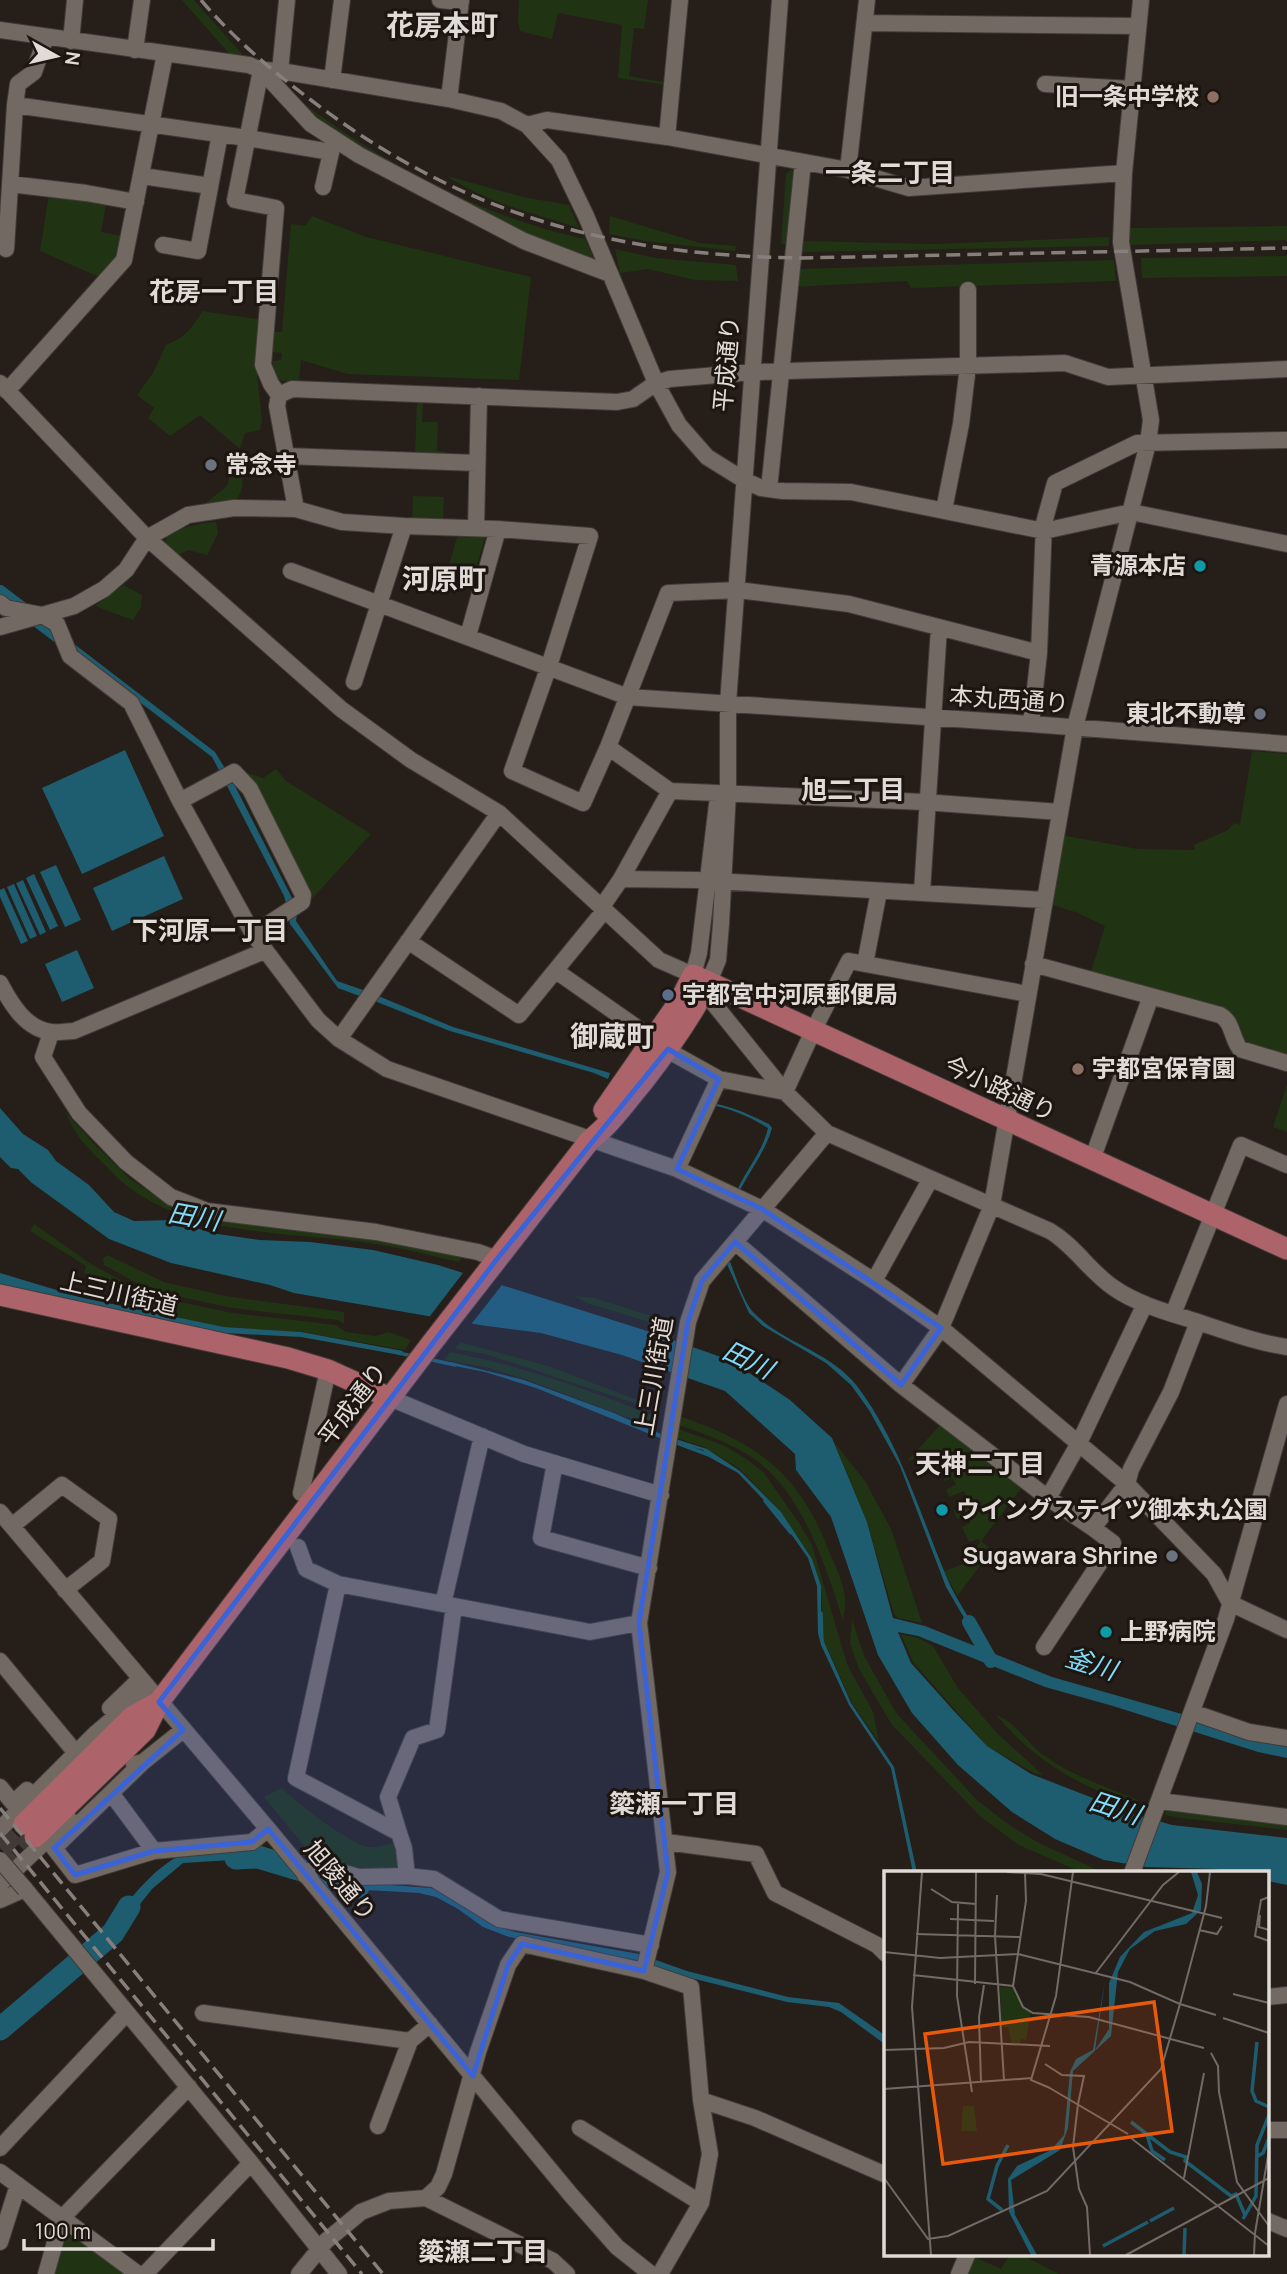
<svg xmlns="http://www.w3.org/2000/svg" width="1287" height="2274" font-family="Manrope,'Noto Sans JP',sans-serif">
	<style>
		.green { fill: #203413 }
		.water { fill: #1e5c6f }
		.pier { fill: #261e19 }
		.lines { fill: none; stroke-linecap: round; stroke-linejoin: round }
		.stream { stroke: #1e5c6f; stroke-width: 3.5 }
		.canal { stroke: #1e5c6f; stroke-width: 14 }
		.river { stroke: #1e5c6f; stroke-width: 23 }
		.major-tunnel { stroke: #423a36; stroke-width: 21; stroke-dasharray: 21 10; stroke-linecap: butt }
		.minor-casing { stroke: #413b38; stroke-width: 18 }
		.major-casing { stroke: #413b38; stroke-width: 23 }
		.minor { stroke: #736963; stroke-width: 16 }
		.major { stroke: #ad636a; stroke-width: 21 }
		.rail { stroke: #867f7b; stroke-width: 3.5; stroke-dasharray: 14 7; stroke-linecap: butt }
		.minor-bridge-casing { stroke: #413b38; stroke-width: 18; stroke-linecap: butt }
		.minor-bridge { stroke: #736963; stroke-width: 16 }
		.marked { fill: #3a63d8; fill-opacity: 0.2; stroke: #3a63d8; stroke-width: 5; stroke-linejoin: round }
		.education-dot { fill: #8d6e63; stroke: #1d1510; stroke-width: 2.5 }
		.worship-dot { fill: #6b7280; stroke: #1d1510; stroke-width: 2.5 }
		.culture-dot { fill: #0f9aa8; stroke: #1d1510; stroke-width: 2.5 }
		.service-dot { fill: #5c6f8a; stroke: #1d1510; stroke-width: 2.5 }
		.labels { text-anchor: middle; stroke-width: 6; stroke-linejoin: round; paint-order: stroke }
		.poi-label { font-size: 24px; font-weight: bold; fill: #e1dbd8; stroke: #1d1510; text-anchor: start }
		.street-label { font-size: 24px; fill: #e1dbd8; stroke: #1d1510 }
		.neighbourhood-label { font-size: 26px; font-weight: bold; fill: #e1dbd8; stroke: #1d1510 }
		.water-label { font-size: 26px; font-style: italic; fill: #7edbfa; stroke: #1d1510 }
		.quarter-label { font-size: 28px; font-weight: bold; fill: #e1dbd8; stroke: #1d1510 }
		.inset-river { fill: none; stroke: #1e5c6f; stroke-width: 3.5 }
		.inset-road { fill: none; stroke: #716a65; stroke-width: 2 }
		.view { fill: #e8590c; fill-opacity: 0.15; stroke: #e8590c; stroke-width: 3.5 }
		.inset-edge { fill: none; stroke: #e1dbd8; stroke-width: 3.5 }
	</style>
	<rect width="100%" height="100%" fill="#261e19"/>
	<path class="green" d="M182 0H194L248 61 233 58Z
		M519 0H648L644 29 634 28 629 76 668 83V85L618 78 622 25 558 13 552 39 520 31 518 20Z
		M284 89C374 158 474 215 585 239L598 267 413 181 313 118Z
		M792 169 797 174 789 244H781L786 174Z
		M447 176 523 197 569 205 579 228C535 214 485 202 447 176Z
		M49 194 106 205 101 232 121 236 115 261 99 277 40 251Z
		M312 216 366 237 531 277 519 380 348 374 301 360 299 381 272 380 273 361 281 360 282 353 272 352 273 332H282L291 224 305 226Z
		M610 216 700 243 736 246 735 251 646 241 609 234Z
		M1287 226V240L1130 245V228Z
		M1109 237V246L800 252 802 241 935 244Z
		M615 249 656 258 736 265 738 281 695 280 648 269 620 273Z
		M1287 256V276L1142 278 1141 258Z
		M1114 260 1116 281 911 288 907 281 793 287 796 269Z
		M202 311 262 320 257 375 262 420 260 430 245 433 240 449 200 415 170 436 148 418 154 408 137 395 153 373 166 345C184 338 193 328 202 311Z
		M417 399H423L422 422H438L437 451 447 452 446 457 415 456Z
		M238 467C244 480 244 487 237 499L203 505 227 486 230 475Z
		M413 496 444 497 443 524 412 522Z
		M216 522 218 533 207 555 189 550 178 555 165 546 167 535C183 527 198 523 216 522Z
		M485 536 470 588 445 579 457 537Z
		M123 585 142 595 141 607 133 620 95 606Z
		M1252 751 1287 754V1056L1247 1046 1230 1012 1090 975 1105 926 1078 913 1050 904 1053 884H1057L1061 835 1138 849 1195 850 1194 845 1228 830 1234 823 1240 825Z
		M276 769 286 781 371 834 311 900 255 789 242 771 263 778Z
		M1287 1084V1132L1273 1127Z
		M66 1113 98 1148 130 1179 164 1201 351 1233 463 1256 459 1262C431 1256 403 1248 375 1244 293 1231 197 1239 127 1186 119 1180 111 1171 104 1164 87 1148 74 1134 66 1113Z
		M34 1224 91 1264 150 1296 233 1313 336 1325 346 1332 375 1336 389 1332 411 1340 405 1350 301 1332 224 1327 134 1309 118 1301 111 1286 84 1273 86 1266 30 1231Z
		M107 1255 164 1282 225 1296 344 1312V1324L338 1320 233 1308 151 1291 104 1265 103 1259Z
		M574 1296 595 1298 670 1322 669 1328 587 1303Z
		M460 1342 548 1366 656 1407 655 1410 486 1354 455 1349Z
		M450 1352C519 1365 587 1389 652 1415L655 1417 653 1427 525 1379 485 1367 444 1360Z
		M679 1416C758 1443 800 1473 830 1554 836 1567 844 1584 845 1599 846 1606 844 1614 843 1621 827 1569 804 1499 761 1464 737 1445 707 1435 679 1425Z
		M941 1424 1022 1487 981 1541 992 1550 957 1596 944 1571 974 1560 976 1555 973 1547 980 1544 979 1539 969 1542 962 1527 970 1523 968 1515 957 1519 954 1511 970 1503 964 1491 949 1497 946 1490 956 1484 952 1478 945 1481 939 1467 947 1463 946 1458 939 1460 935 1452 928 1451 909 1461 908 1460Z
		M679 1429 725 1446 748 1460 764 1473 799 1523 812 1545 847 1664 873 1712 879 1742 852 1703 824 1641 821 1587 812 1559 780 1511 740 1469 704 1447 677 1438Z
		M834 1442 865 1481 891 1529 922 1623 898 1618 894 1614 867 1522Z
		M852 1619 864 1656 897 1714 977 1800 1008 1824 1039 1843 1104 1873H1083L1019 1845 981 1817 892 1725 859 1669 850 1644Z
		M901 1634 918 1638 933 1646 958 1688 997 1733 1043 1775 1034 1773 987 1746 913 1662Z
		M996 1715C1015 1722 1026 1741 1042 1754 1070 1775 1106 1787 1138 1800L1139 1806C1100 1793 1063 1777 1031 1750 1018 1740 1007 1727 996 1715Z
		M282 1788C296 1803 349 1843 368 1847 376 1848 387 1844 395 1843L398 1872H358L316 1860 264 1797Z
		M1166 1811 1287 1824V1830L1181 1818 1165 1815Z
		M61 2235H69L129 2274H50Z
		M1010 2255H1022L1059 2274H968L975 2257 1001 2269Z"/>
	<path class="water" d="M69 640 215 752 226 770 220 772 212 757 71 650Z
		M125 750 164 836 82 874 42 788Z
		M232 780 294 902 287 907 284 896 226 784Z
		M164 856 183 899 112 931 93 888Z
		M56 865 81 920 65 927 40 872Z
		M34 874 58 926 50 930 26 878Z
		M23 880 46 932 40 935 16 883Z
		M14 884 37 936 30 939 7 887Z
		M4 888 28 941 21 944 0 897V890Z
		M297 914 296 921 337 981 366 991 362 997 338 988 290 924 289 919Z
		M77 950 94 988 62 1002 45 964Z
		M376 995 453 1027 610 1073 608 1079 594 1073 450 1031 372 1000Z
		M711 1103C732 1106 750 1115 769 1124L772 1128C766 1150 751 1169 740 1190L738 1188C748 1168 763 1150 768 1128 750 1117 731 1108 710 1105Z
		M0 1108 23 1134 48 1150 56 1161 89 1185 114 1212 134 1221 174 1220 211 1233 260 1240 310 1242 373 1250 438 1265 644 1330 721 1357 745 1370 790 1400 832 1438 867 1522 893 1618 925 1626 1052 1677 1287 1744V1758L1258 1752 1113 1706 1045 1687 918 1636 898 1632 911 1663 954 1711 987 1746 1031 1774 1134 1814 1172 1825 1287 1838V1885L1268 1881V1873H1232L1215 1869 1146 1867 1104 1860 1055 1839 1012 1812 958 1765 912 1713 878 1655 831 1517 796 1470 795 1454 725 1391 622 1355 541 1333 480 1325 294 1293 270 1285 171 1263 109 1239 32 1183 18 1169 11 1168 0 1157Z
		M729 1259C735 1274 743 1301 753 1312 782 1343 830 1351 857 1386 900 1443 919 1512 947 1578 955 1598 970 1618 980 1638L977 1640 946 1587 900 1466 869 1410 851 1385 826 1363 763 1326 749 1313 726 1262Z
		M0 1273 83 1298 224 1327 301 1332 403 1351 400 1355 301 1337 224 1333 0 1284Z
		M451 1362 524 1380 614 1413 663 1435 707 1449 740 1471 781 1512 812 1559 821 1586V1633L825 1644 851 1703 894 1767 917 1873H913L891 1768 849 1705 821 1645 818 1633 817 1586 808 1558 777 1514 738 1473 709 1457 703 1450 662 1439 536 1388 485 1372 450 1365Z
		M223 1851 260 1853 272 1867 249 1859 183 1863 152 1889 115 1936 109 1928C124 1905 157 1863 184 1854 196 1850 211 1852 223 1851Z
		M324 1875 350 1882 431 1888 448 1895 492 1924 515 1932 639 1954 687 1971 788 1997 839 2003 886 2036V2045L841 2012 829 2007 787 2002 687 1977 636 1960 509 1937 483 1927 458 1909 436 1897 419 1893 349 1889 333 1885Z"/>
	<path class="pier" d="M466 1269 505 1281 469 1327 427 1320Z"/>
	<g class="lines">
		<path class="stream" d="M398 1353 414 1356
			M428 1359 455 1365
			M677 1443 709 1455
			M765 1501 791 1533
			M821 1613 822 1641"/>
		<path class="canal" d="M0 592 67 643
			M969 1622 991 1661"/>
		<path class="river" d="M236 1858 258 1857 358 1887
			M0 2029 113 1933 129 1907"/>
		<path class="major-tunnel" d="M0 1848 24 1824
			M0 1870 35 1837"/>
		<defs>
			<path id="minor" d="M440 0 461 2
				M780 0 728 703V792L721 924 718 960 709 982 714 1004 785 1092 827 1133 1050 1231C1075 1246 1090 1272 1114 1288 1140 1306 1174 1314 1204 1324 1231 1333 1259 1343 1287 1347
				M865 23 1138 26
				M0 30 249 65 261 70 280 71 449 99 501 111 527 125 547 120 667 137 848 170 909 188 1124 173
				M71 41 75 0
				M135 50 142 0
				M261 70 235 200 276 208 263 365 271 384 279 395 277 406 296 509
				M261 70 311 124 359 155 524 241 610 274
				M280 71 287 0
				M332 80 342 0
				M1045 84 1132 89
				M449 99 461 0
				M15 105 247 138 331 152
				M527 125 559 160 586 216 656 383 679 425 707 457 744 480 761 488 783 491 851 492 1044 531 1131 512 1287 544
				M667 137 680 0
				M848 170 867 0
				M142 176 210 186
				M10 184 86 193 136 202
				M323 187 333 144
				M163 245 198 251 220 134
				M6 249 15 105 18 84 34 72 46 37
				M0 383 147 538 341 709 411 760 499 813 659 960 693 975 699 953 718 796
				M7 391 124 260 165 54
				M279 395 292 389 617 402 633 399 656 383 670 379 753 372 1065 363 1108 377 1287 369
				M286 456 477 463
				M769 489 803 162
				M944 510 961 424 968 366V290
				M476 528 479 396
				M291 571 628 697 1031 724 1287 744
				M0 603 6 608 42 615 57 624 70 656 131 703 180 801 253 934 318 1020 339 1039 387 1069 677 1169 762 1209 874 1281 941 1328 1127 1484 1214 1574 1230 1603 1287 1630
				M0 627 74 606 104 589 126 570 147 538 188 515 234 508 296 509 342 522 404 526 498 529 590 536 549 666 512 771 583 803 608 747 668 593 738 590 849 604 1039 653
				M468 636 498 529
				M354 682 404 526
				M1031 724 1039 653 1044 523 1055 483 1137 443 1287 440
				M608 747 670 791 621 879
				M670 791 924 802 1060 812
				M180 801 234 772 250 789 303 895 302 902 253 934
				M922 892 939 627
				M601 908 621 879 697 880 1044 900
				M408 941 519 1015 604 911
				M865 964 879 891
				M1033 964 1220 1015C1233 1022 1231 1037 1240 1049L1287 1063
				M556 971 676 1055 719 1079
				M0 983C11 1004 26 1029 51 1032 58 1033 67 1031 74 1031L264 951
				M51 1033 43 1057 79 1113 126 1162 171 1197 207 1211 376 1232 478 1252 497 1259
				M339 1039 499 813
				M1092 1160 1151 996
				M677 1169 719 1079 785 1092 813 1031 849 961 1028 994
				M735 1242 901 1385 1048 1498
				M874 1281 930 1180
				M1145 1304 1079 1443 1048 1498 1093 1528 1127 1484 1131 1469 1171 1392 1198 1322
				M1173 1314 1241 1145 1287 1165
				M901 1385 941 1328 992 1205 1075 727 1148 443 1151 420 1121 242 1124 173 1141 0
				M390 1398 524 1454 661 1495
				M555 1463 541 1538 649 1568
				M301 1493 328 1370
				M0 1512 268 1829 571 2195 617 2247 651 2274
				M12 1526 62 1485 109 1519 102 1561 65 1590
				M298 1547 306 1569 338 1584 590 1632 639 1623
				M338 1584 296 1778 399 1833 404 1848 407 1876 434 1879 499 1919 651 1945
				M443 1604 482 1436
				M1044 1647 1113 1543 1093 1528
				M0 1661 71 1747
				M110 1708 140 1679
				M1192 1712 1249 1732 1287 1738
				M143 1762 54 1848 75 1875 154 1851 252 1842 268 1829
				M134 1764 143 1762 183 1730
				M0 1787 13 1803 27 1790
				M111 1793 154 1851
				M1160 1801 1287 1817
				M0 1829 96 1733 148 1689
				M399 1833 388 1797 413 1738 437 1730 454 1606
				M666 1842 756 1854 775 1893 877 1945 886 1954
				M1132 1873 1226 1619 1287 1404
				M305 1875 318 1865 358 1877 407 1876
				M0 1884 69 1819
				M0 1900 25 1889 251 2163 339 2274
				M1268 1997 1287 1995
				M203 2013 410 2041 430 2024
				M701 2100 755 2118 886 2175
				M378 2126 410 2041
				M580 2128 701 2203
				M1268 2130H1287
				M0 2148 127 2013
				M0 2172 138 2274
				M426 2198 438 2187 444 2174 478 2052 508 1965 522 1944 644 1971
				M1268 2221 1287 2229
				M0 2242 18 2185
				M46 2274 62 2218 189 2087
				M145 2274 251 2163
				M299 2274 326 2241 361 2212 389 2201 426 2198 553 2261 567 2274
				M660 2274 701 2203 710 2154 701 2100 691 1987 644 1971 668 1872 639 1623 688 1322 702 1281 827 1133
				M959 2274 967 2255"/>
			<path id="major" d="M604 1110 681 999 693 975 1287 1249
				M0 1295 288 1358 328 1370 390 1398
				M24 1824 132 1717 159 1702
				M35 1837 145 1730 159 1702 431 1344 590 1140C611 1124 625 1103 642 1083 667 1051 690 1019 709 982"/>
		</defs>
		<use href="#minor" class="minor-casing"/>
		<use href="#major" class="major-casing"/>
		<use href="#minor" class="minor"/>
		<use href="#major" class="major"/>
		<path class="rail" d="M201 0C233 38 271 70 311 100 462 215 614 256 802 258L1287 248
			M0 1808 383 2274
			M0 1833 362 2274"/>
		<defs>
			<path id="minor-bridge" d="M0 1860 25 1889"/>
		</defs>
		<use href="#minor-bridge" class="minor-bridge-casing"/>
		<use href="#minor-bridge" class="minor-bridge"/>
	</g>
	<path class="marked" d="M668 1049 719 1079 677 1169 762 1209 941 1328 901 1385 735 1242 702 1281 688 1322 639 1623 668 1872 644 1971 522 1944 508 1965 473 2076 268 1829 252 1842 154 1851 75 1875 54 1848 183 1730 159 1702 497 1259Z"/>
	<g class="education-dot">
		<circle cx="1213" cy="97" r="7"/>
		<circle cx="1078" cy="1069" r="7"/>
	</g>
	<g class="worship-dot">
		<circle cx="211" cy="465" r="7"/>
		<circle cx="1260" cy="714" r="7"/>
		<circle cx="1172" cy="1556" r="7"/>
	</g>
	<g class="culture-dot">
		<circle cx="1200" cy="566" r="7"/>
		<circle cx="942" cy="1510" r="7"/>
		<circle cx="1106" cy="1632" r="7"/>
	</g>
	<circle class="service-dot" cx="668" cy="995" r="7"/>
	<g class="labels">
		<g class="poi-label">
			<text x="1199" y="105" text-anchor="end">旧一条中学校</text>
			<text x="225" y="473">常念寺</text>
			<text x="1186" y="574" text-anchor="end">青源本店</text>
			<text x="1246" y="722" text-anchor="end">東北不動尊</text>
			<text x="682" y="1003">宇都宮中河原郵便局</text>
			<text x="1092" y="1077">宇都宮保育園</text>
			<text x="956" y="1518">ウイングステイツ御本丸公園</text>
			<text x="1158" y="1564" text-anchor="end">Sugawara Shrine</text>
			<text x="1120" y="1640">上野病院</text>
		</g>
		<g class="street-label">
			<text transform="translate(727 364) rotate(-85)" y="8">平成通り</text>
			<text transform="translate(1009 700) rotate(4)" y="8">本丸西通り</text>
			<text transform="translate(1000 1089) rotate(25)" y="8">今小路通り</text>
			<text transform="translate(119 1294) rotate(13)" y="8">上三川街道</text>
			<text transform="translate(654 1376) rotate(-80)" y="8">上三川街道</text>
			<text transform="translate(353 1404) rotate(-53)" y="8">平成通り</text>
			<text transform="translate(340 1881) rotate(50)" y="8">旭陵通り</text>
		</g>
		<g class="neighbourhood-label">
			<text x="890" y="182">一条二丁目</text>
			<text x="214" y="301">花房一丁目</text>
			<text x="853" y="799">旭二丁目</text>
			<text x="210" y="940">下河原一丁目</text>
			<text x="980" y="1473">天神二丁目</text>
			<text x="674" y="1813">簗瀬一丁目</text>
			<text x="483" y="2261">簗瀬二丁目</text>
		</g>
		<g class="water-label">
			<text transform="translate(194 1217) rotate(10)" y="9">田川</text>
			<text transform="translate(748 1360) rotate(26)" y="9">田川</text>
			<text transform="translate(1091 1664) rotate(17)" y="9">釜川</text>
			<text transform="translate(1115 1808) rotate(18)" y="9">田川</text>
		</g>
		<g class="quarter-label">
			<text x="442" y="35">花房本町</text>
			<text x="444" y="589">河原町</text>
			<text x="612" y="1046">御蔵町</text>
		</g>
	</g>
	<g transform="translate(884 1871)">
		<rect width="385" height="385" fill="#261e19"/>
		<path d="M116 116 129 117 138 136 147 140 142 169 137 168 135 174H128L124 156H117ZM79 235H90L93 260H77Z" fill="#203413"/>
		<path d="M307 1H313L318 13 317 39 302 53 271 60 246 78 234 101 227 165 189 200 184 257 176 279 127 309 131 344 153 384H147L125 341 124 308 133 295 167 279 180 264 186 201 192 188 209 179 221 110 211 179 225 158V112L236 86 260 61 308 42 314 24Z" fill="#1e5c6f"/>
		<path class="inset-river" d="M373 171 368 220 372 230 385 236M247 251 286 281 302 286 301 290 347 325 352 323 361 344M263 264 268 280 281 289M372 286 379 282 385 267M118 339 104 328 113 295 124 274M359 348 372 325 373 274 385 244M266 350 290 337M219 375 264 351M300 384 301 357"/>
		<path class="inset-road" d="M38 1 28 136 47 384M123 1 157 3 338 47M326 1 322 35 296 133 332 144M47 18 68 31 92 33M113 24 111 65 120 209M385 26 377 29 371 65 385 70M74 33 73 125 88 221M376 44 375 56 385 59M66 48 110 50M315 59 333 63 338 55M32 63 136 66M0 81 56 87 134 83 246 111 296 133 277 198 163 320 64 365 44 368 0 307M211 103 279 14 295 1M29 104 129 115 139 136 149 142 205 146 320 177M91 113 92 1M129 115 142 30 141 2M349 123 385 132M339 147 385 162M0 179 60 177 85 171 166 175M327 182 334 195 335 221 353 311 385 355M161 193 178 204 200 205 194 233M97 211 95 146 100 114M164 216 244 263M166 217 147 209 172 125 189 1M0 218 148 207M194 233 189 276 195 318 203 336 206 384M247 267 385 375M300 307 320 202M371 362 385 279M242 384 385 307M370 384 371 362"/>
		<path class="view" d="M270 131 288 260 59 293 41 163Z"/>
		<rect width="385" height="385" class="inset-edge"/>
	</g>
	<g transform="translate(56 56) rotate(98)" stroke="#1d1510" stroke-width="5" paint-order="stroke">
	<path d="M0-5L12 26L0 18L-12 26Z" fill="#e1dbd8"/>
	<text y="-10" font-size="19" font-weight="bold" text-anchor="middle" fill="#e1dbd8">N</text>
	</g>
	<path d="M24 2239v10h189v-10" fill="none" stroke="#e1dbd8" stroke-width="3.5"/>
	<text x="35" y="2239" font-size="21" fill="#e1dbd8" stroke="#1d1510" stroke-width="5" paint-order="stroke">100 m</text>
</svg>
